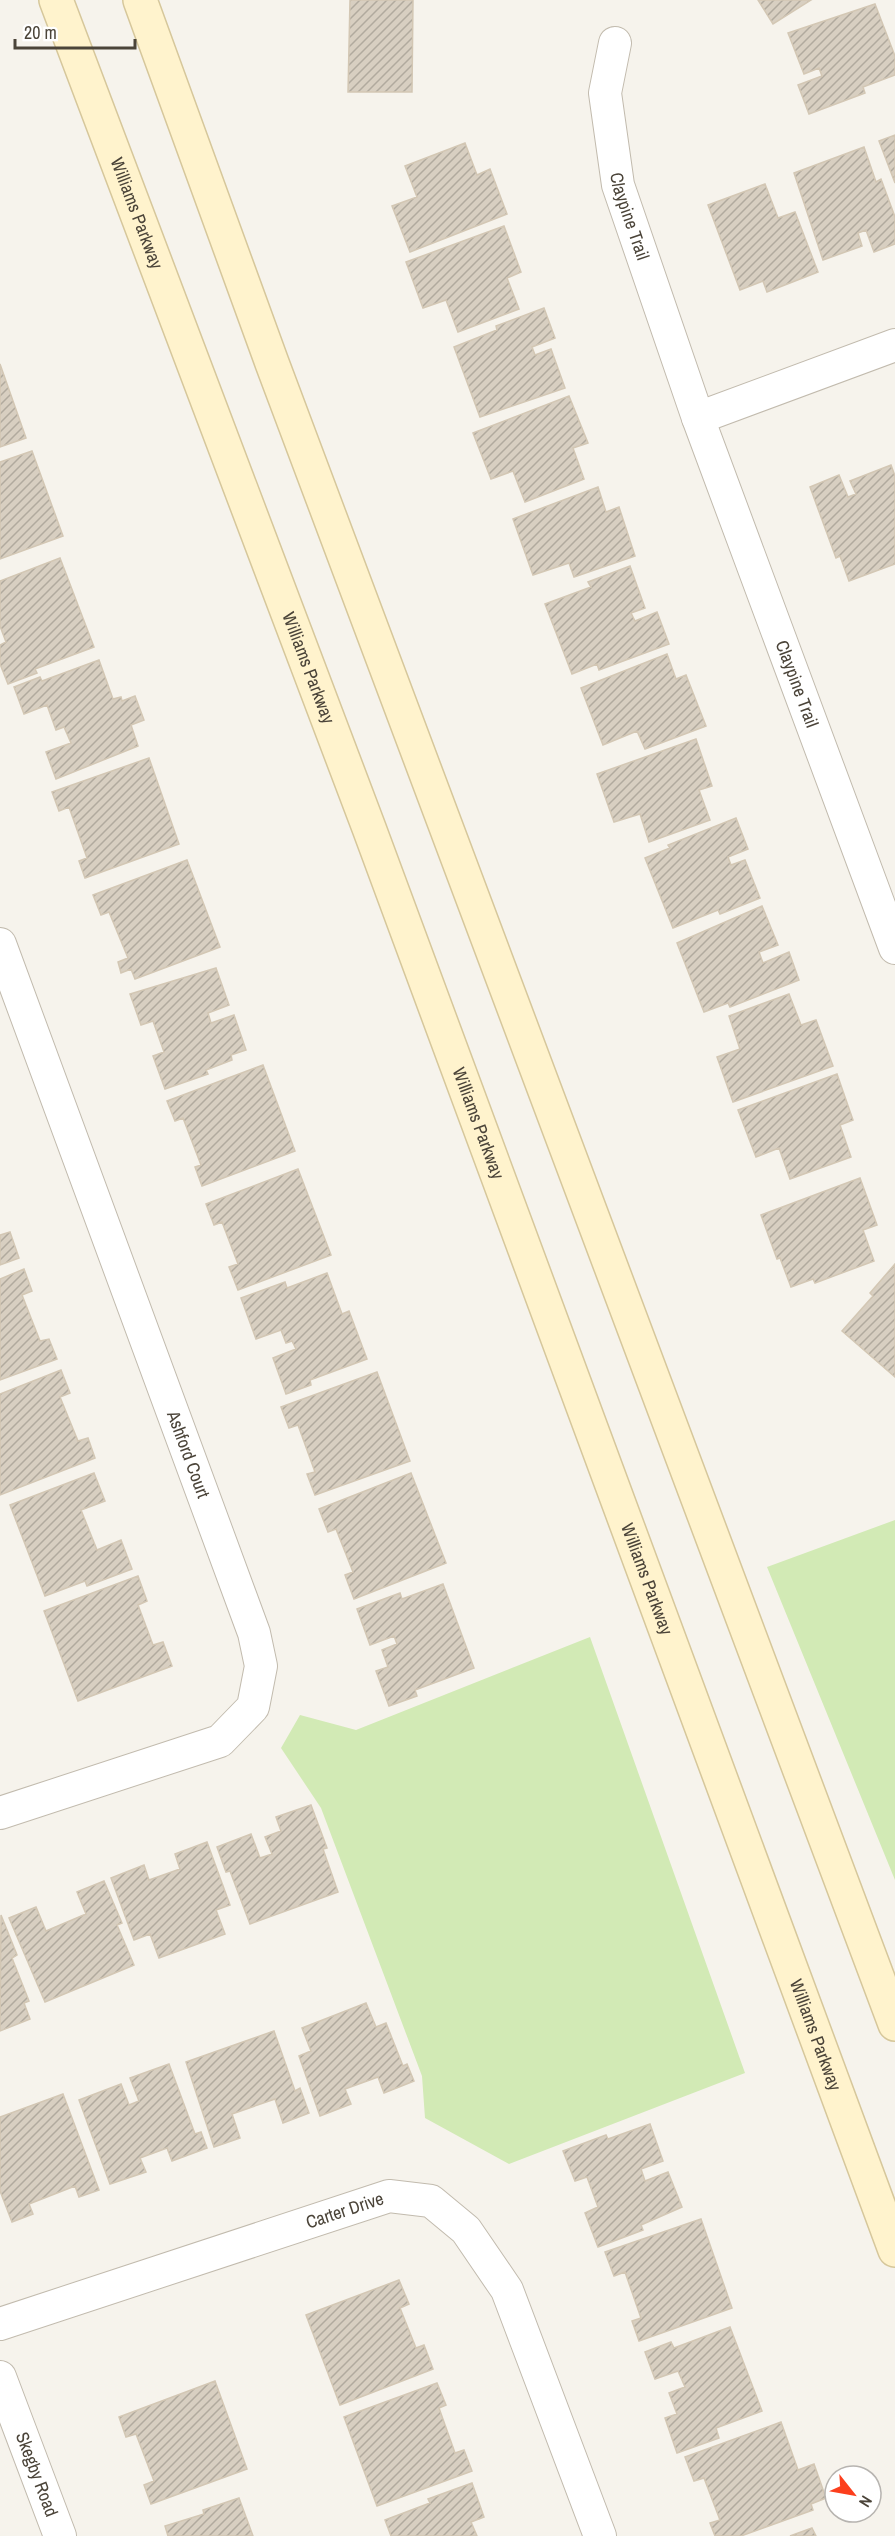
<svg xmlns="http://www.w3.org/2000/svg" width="895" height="2536" font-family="'Archivo Narrow',sans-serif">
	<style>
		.park { fill: #d2eab5 }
		.building { fill: url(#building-hatch); stroke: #d3c7b4; stroke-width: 1.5 }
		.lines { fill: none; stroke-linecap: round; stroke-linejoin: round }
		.street-casing { stroke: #c2bbae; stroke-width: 34 }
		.secondary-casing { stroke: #d6c79b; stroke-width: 36 }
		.street { stroke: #fff; stroke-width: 32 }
		.secondary { stroke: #fff3cd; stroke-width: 33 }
		.labels { text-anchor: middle; stroke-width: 5; stroke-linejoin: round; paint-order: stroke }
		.street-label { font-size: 18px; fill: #4b4439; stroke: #fff }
	</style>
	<defs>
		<pattern id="building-hatch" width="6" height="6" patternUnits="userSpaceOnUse" patternTransform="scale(1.5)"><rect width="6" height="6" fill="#d8cfc1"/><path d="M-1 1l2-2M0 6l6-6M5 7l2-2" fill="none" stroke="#b1aa9e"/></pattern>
	</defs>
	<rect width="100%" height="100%" fill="#f6f3ec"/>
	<path class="park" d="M895 1520V1880L767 1567Z
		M590 1637 745 2073 509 2164 425 2118 422 2076 321 1808 281 1748 300 1715 356 1730Z"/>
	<path class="building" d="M350 0H413L412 92H348Z
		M758 0H811L773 24Z
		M875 4 895 56V75L863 87 865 93 809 114 798 85 822 76 819 68 804 74 788 33Z
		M895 135V183L879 141Z
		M465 143 477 175 490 169 507 214 410 252 392 206 417 197 405 166Z
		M864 147 876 182 881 179 895 217V244L874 252 866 230 858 233 862 246 823 260 794 173Z
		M765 184 778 218 795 212 818 272 767 292 763 281 740 290 708 205Z
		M504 226 521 272 507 278 519 309 458 332 446 300 423 308 406 262Z
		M544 308 555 338 532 347 535 355 551 349 565 388 480 417 454 347 497 330 496 326Z
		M0 364 26 438 0 447Z
		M569 396 588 443 573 448 584 479 525 502 513 471 491 479 473 433Z
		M32 451 63 536 0 559V462Z
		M891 465 895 476V564L849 581 840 556 836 558 810 487 839 475 848 497 856 494 850 481Z
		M598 487 606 512 619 507 635 556 574 577 569 563 533 575 513 519Z
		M60 558 94 647 35 669 37 673 8 684 0 664V645L6 642 0 626V581Z
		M630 566 645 608 631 613 635 621 657 612 669 644 599 670 597 664 572 674 545 604 591 587 588 582Z
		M667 654 676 679 686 675 706 726 645 749 637 731 603 745 581 688Z
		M99 660 113 699 121 697 122 701 135 696 144 720 131 725 138 746 56 779 46 752 71 743 64 727 56 730 47 705 24 714 14 687 40 677 42 681Z
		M696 739 712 786 699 790 710 820 649 842 640 814 614 822 597 774Z
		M149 758 179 844 85 878 79 861 87 858 69 807 59 811 52 792Z
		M736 818 748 849 728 857 731 865 745 860 760 898 720 914 718 910 673 928 645 858 670 848 668 845Z
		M187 860 220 947 135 979 131 969 121 973 118 962 128 958 109 912 101 915 93 895Z
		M762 906 778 945 759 952 763 963 789 952 799 980 730 1007 728 1003 704 1012 677 943Z
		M216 968 229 1005 208 1013 211 1023 234 1015 246 1050 231 1055 232 1060 206 1070 208 1074 165 1089 153 1056 164 1052 153 1021 141 1025 130 994Z
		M789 994 801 1025 816 1020 833 1066 733 1102 717 1057 740 1049 729 1016Z
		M263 1065 295 1151 202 1186 195 1167 201 1165 183 1118 175 1121 167 1101Z
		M837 1074 853 1120 840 1125 851 1157 790 1179 779 1148 756 1157 738 1110Z
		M298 1169 331 1255 238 1290 229 1267 238 1264 222 1222 214 1225 206 1204Z
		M860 1178 877 1225 863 1230 874 1261 815 1283 813 1279 791 1287 780 1258 777 1259 761 1215Z
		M10 1232 19 1258 0 1265V1235Z
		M895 1264V1377L842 1331 873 1296 870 1293Z
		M24 1269 32 1291 22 1295 40 1341 49 1339 57 1359 0 1380V1279Z
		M327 1273 342 1314 349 1311 367 1359 310 1380 311 1385 286 1394 273 1358 296 1349 292 1341 286 1343 281 1330 256 1339 241 1298 285 1282 287 1288Z
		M61 1370 70 1393 60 1397 78 1441 88 1438 95 1458 0 1495V1394Z
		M377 1372 410 1461 315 1495 307 1474 315 1472 298 1425 289 1428 281 1407Z
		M94 1473 105 1501 81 1510 97 1550 121 1540 132 1569 87 1586 85 1581 45 1596 10 1505Z
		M411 1473 446 1563 354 1599 345 1575 353 1572 336 1529 328 1532 319 1509Z
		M138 1576 147 1601 138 1605 153 1645 163 1642 172 1666 78 1701 44 1611Z
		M443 1584 474 1668 415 1690 417 1696 389 1706 376 1671 388 1667 382 1650 397 1644 394 1636 370 1645 357 1609 400 1593 402 1599Z
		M311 1805 327 1848 323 1849 338 1892 250 1924 230 1871 226 1872 217 1847 251 1834 260 1858 272 1854 265 1837 281 1831 276 1817Z
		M207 1842 230 1905 216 1910 225 1934 159 1958 150 1934 134 1940 111 1878 144 1865 149 1880 180 1869 175 1854Z
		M104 1881 122 1923 117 1925 134 1965 45 2002 9 1918 36 1907 46 1931 86 1914 77 1892Z
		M1 1915 17 1955 12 1958 29 2001 24 2003 30 2019 0 2031Z
		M366 2003 376 2027 386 2023 403 2066 407 2064 414 2081 384 2093 378 2077 345 2089 351 2104 320 2116 299 2056 311 2051 302 2028Z
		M274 2031 295 2091 300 2088 309 2113 283 2123 275 2099 232 2114 240 2138 214 2147 186 2062Z
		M169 2064 195 2134 201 2132 207 2148 172 2161 167 2148 140 2158 146 2172 110 2184 79 2100 121 2084 129 2105 139 2101 130 2078Z
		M63 2094 99 2190 79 2197 75 2186 29 2204 33 2214 12 2222 0 2191V2117Z
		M650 2124 663 2161 641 2169 645 2181 668 2172 682 2207 641 2225 643 2230 598 2247 585 2213 598 2207 587 2177 575 2181 563 2151 606 2135 608 2139Z
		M701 2219 732 2308 639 2341 632 2321 641 2318 625 2272 614 2276 605 2252Z
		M399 2280 409 2304 400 2308 416 2348 424 2345 433 2369 340 2405 306 2315Z
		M730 2327 762 2411 716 2428 719 2438 677 2453 665 2418 677 2414 669 2393 685 2387 678 2371 655 2379 645 2352 671 2342 674 2348Z
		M215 2381 247 2469 151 2504 144 2485 154 2481 136 2434 126 2437 119 2417Z
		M437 2383 446 2405 439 2408 455 2453 464 2450 472 2471 377 2506 344 2417Z
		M781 2422 798 2470 814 2464 826 2498 811 2504 813 2510 741 2536H715L710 2523 720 2520 704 2478 694 2481 685 2457Z
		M472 2483 484 2517 471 2522 477 2536H391L385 2520 430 2503 428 2499Z
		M239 2498 253 2536H168L165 2526 204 2514 203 2510Z
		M812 2528 816 2536H790Z"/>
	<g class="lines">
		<defs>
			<g id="street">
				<path id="s1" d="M615 43 605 93 618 185 698 418 895 948"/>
				<path d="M698 418 895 345"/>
				<path id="s2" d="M0 944 254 1633 261 1666 253 1707 220 1741 0 1813"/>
				<path id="s3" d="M0 2324 389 2196 431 2201 466 2230 507 2290 600 2536"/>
				<path id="s4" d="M0 2377 60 2536"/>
			</g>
			<g id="secondary">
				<path id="s5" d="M56 0 369 828 895 2250"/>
				<path d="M140 0 272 363 895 2024"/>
			</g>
		</defs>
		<use href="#street" class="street-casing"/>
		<use href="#secondary" class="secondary-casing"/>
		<use href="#street" class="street"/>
		<use href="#secondary" class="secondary"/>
	</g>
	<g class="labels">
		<g class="street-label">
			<text dy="6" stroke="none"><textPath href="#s5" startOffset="228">Williams Parkway</textPath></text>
			<text dy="6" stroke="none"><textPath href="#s1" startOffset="177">Claypine Trail</textPath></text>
			<text dy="6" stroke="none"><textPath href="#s5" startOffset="714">Williams Parkway</textPath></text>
			<text dy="6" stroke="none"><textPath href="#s1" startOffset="674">Claypine Trail</textPath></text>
			<text dy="6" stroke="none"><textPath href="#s5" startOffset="1200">Williams Parkway</textPath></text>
			<text dy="6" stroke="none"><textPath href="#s2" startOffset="544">Ashford Court</textPath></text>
			<text dy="6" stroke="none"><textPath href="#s5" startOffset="1686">Williams Parkway</textPath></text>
			<text dy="6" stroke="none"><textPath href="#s5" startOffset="2172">Williams Parkway</textPath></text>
			<text dy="6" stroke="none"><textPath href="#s3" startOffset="363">Carter Drive</textPath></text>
			<text dy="6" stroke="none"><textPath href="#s4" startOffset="104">Skegby Road</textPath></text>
		</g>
	</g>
	<g transform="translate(853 2494) rotate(121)"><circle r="28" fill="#ffffff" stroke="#b7b4b0" stroke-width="1.5"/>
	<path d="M0-4.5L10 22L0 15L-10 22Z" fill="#fc3f1d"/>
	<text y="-9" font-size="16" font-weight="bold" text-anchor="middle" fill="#4b4439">N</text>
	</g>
	<path d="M15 39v9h120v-9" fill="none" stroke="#4b4439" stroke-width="3"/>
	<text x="24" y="39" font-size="18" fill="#4b4439" stroke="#ffffff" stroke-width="4.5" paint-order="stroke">20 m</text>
</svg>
